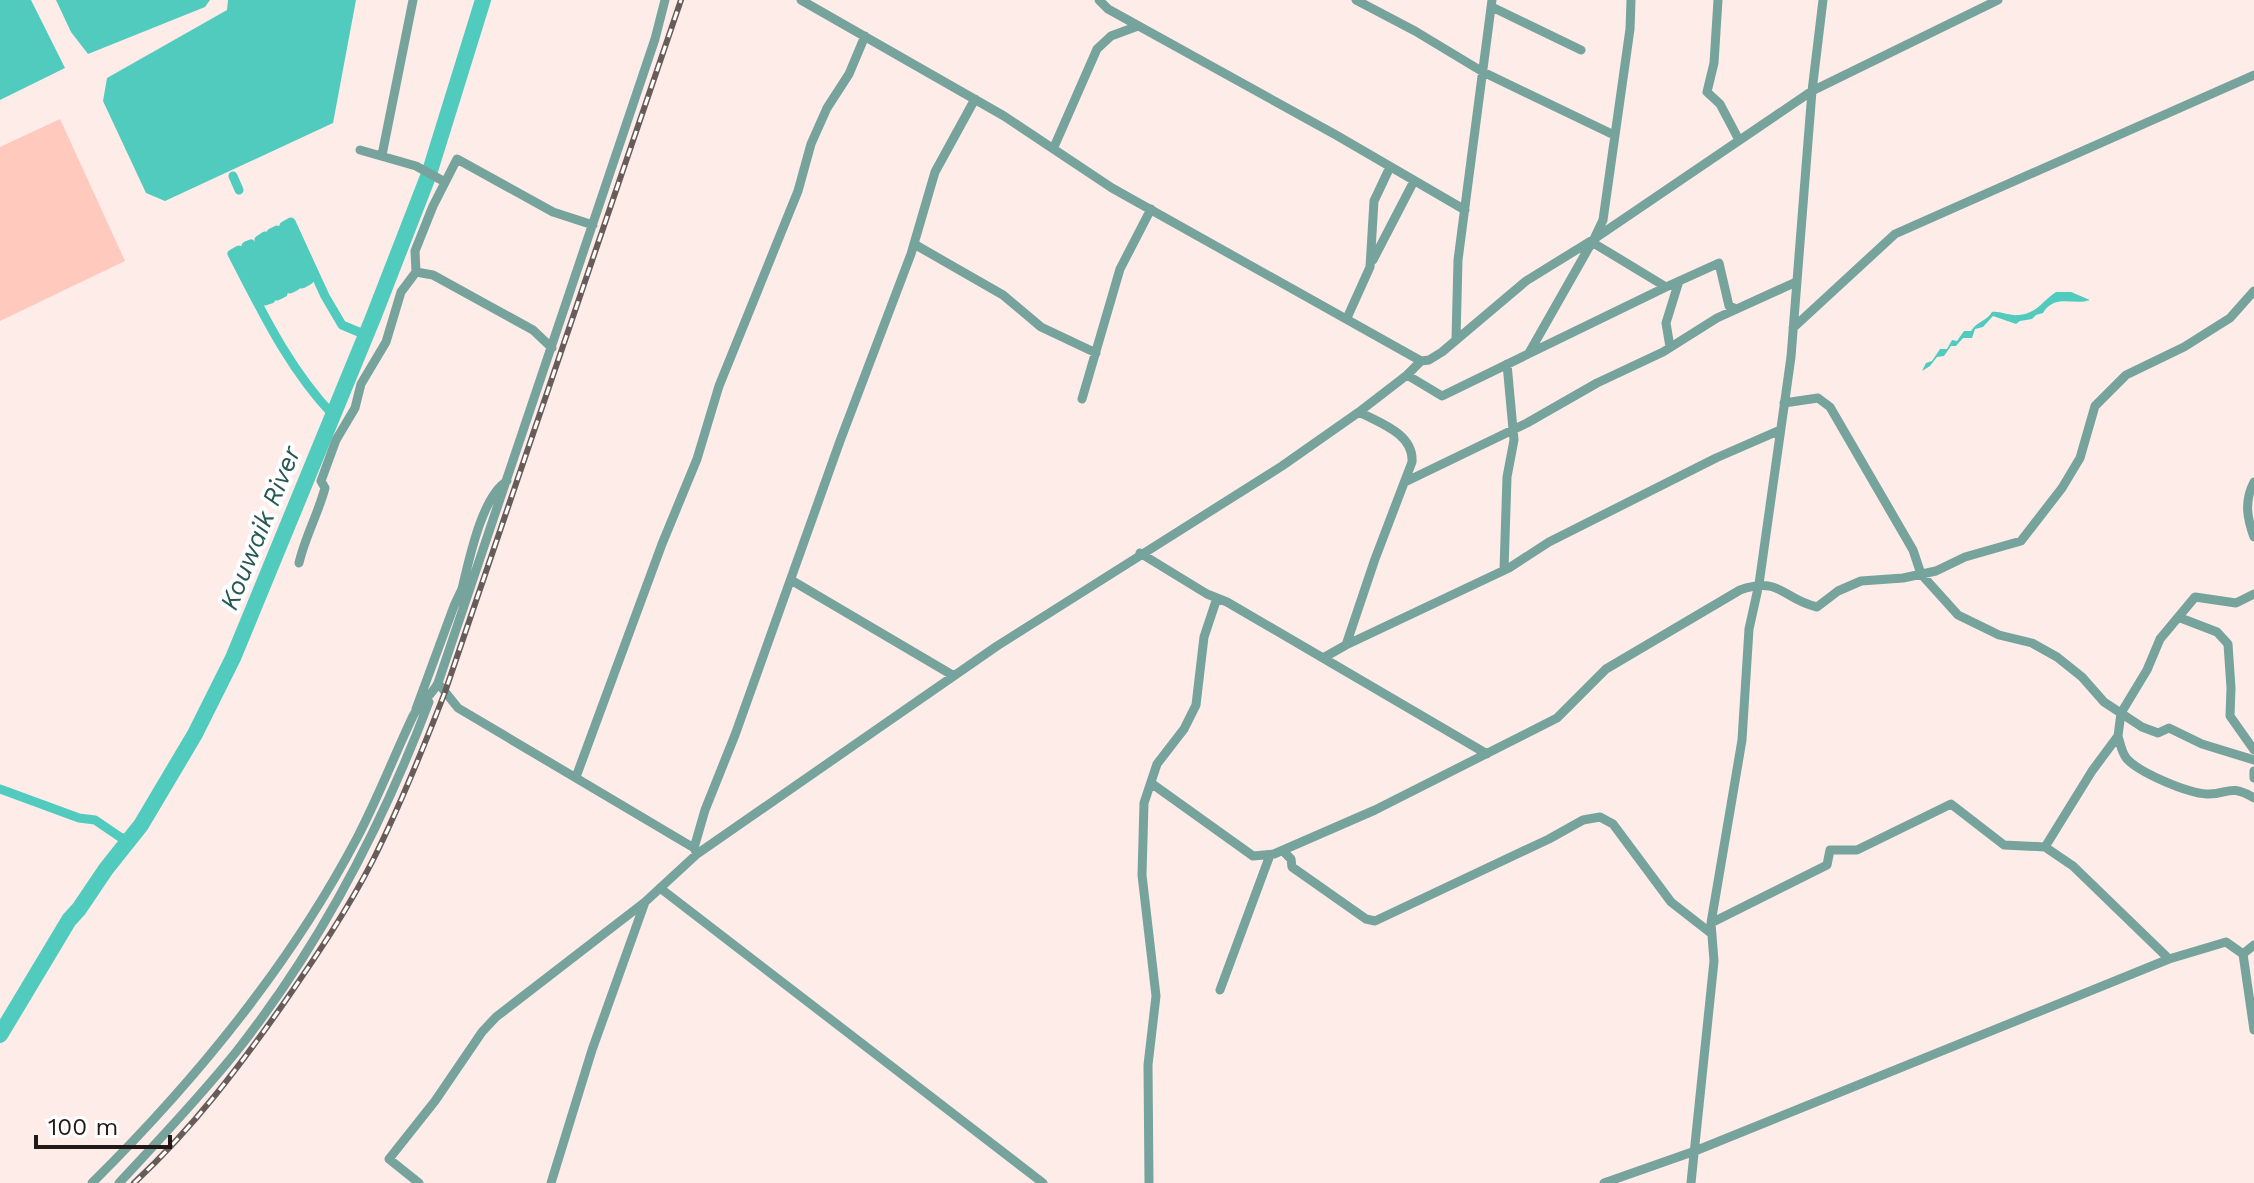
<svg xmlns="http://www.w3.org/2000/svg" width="2254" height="1183" font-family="'Work Sans',sans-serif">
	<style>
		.green { fill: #ffc9bd }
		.water { fill: #51cbbd }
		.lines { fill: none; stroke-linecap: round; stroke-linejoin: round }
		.canal { stroke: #51cbbd; stroke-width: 9 }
		.river { stroke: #51cbbd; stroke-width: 16 }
		.minor { stroke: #76a39c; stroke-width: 9 }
		.rail-casing { stroke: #675c59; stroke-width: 6 }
		.rail { stroke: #fff; stroke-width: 3; stroke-dasharray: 9; stroke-linecap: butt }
		.labels { text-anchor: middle; stroke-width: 8; stroke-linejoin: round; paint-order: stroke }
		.water-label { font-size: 26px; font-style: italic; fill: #265953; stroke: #fff }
	</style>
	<rect width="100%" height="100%" fill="#feece8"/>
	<path class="green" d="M60 119 125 261 0 321V147Z"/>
	<path class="water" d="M0 0H31L65 68 0 100Z
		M56 0H210L205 7 88 54 71 32Z
		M228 0H356L333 123 165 201 146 193 103 101 107 78 227 10Z
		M2056 292H2071L2090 300C2073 306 2055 293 2043 313L2036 315 2032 319 2020 321 2016 324 1993 316 1983 327 1975 329 1972 338H1963L1956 346H1951L1944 356 1937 357 1930 366 1922 371 1926 363 1932 361 1940 349H1947L1952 340 1957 341 1964 331H1971C1977 321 1986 322 1992 312 2001 311 2009 316 2018 315 2037 314 2043 300 2056 292Z"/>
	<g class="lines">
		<path class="canal" d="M233 176 239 190
			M333 415C289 369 261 310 232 254L239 250 265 301 271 299 246 246 251 244 277 296 283 293 259 240 265 236 290 289 296 286 271 233 277 230 302 284 309 280 284 226 291 222 325 296 342 325 366 335
			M0 789 79 818 95 820 120 837 131 840"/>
		<path class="river" d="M0 1035 69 920 79 909 106 869 141 825 195 734 233 658 373 318 429 174 483 0"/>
		<path class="minor" d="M801 0 1004 116 1112 188 1421 361
			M1099 0 1108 9 1336 135 1465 210
			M1356 0 1415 31 1483 72 1614 135
			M1631 0 1630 29 1603 220 1594 239 1595 244 1666 287 1719 263 1729 306 1736 309
			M1718 0 1714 63 1707 92 1720 104 1739 140
			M1492 7 1581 50
			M1054 147 1097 49 1111 36 1138 26
			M360 150 416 166 445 182
			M382 155 413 0
			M914 244 1003 295 1041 327 1096 353
			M1373 260 1414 181
			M416 272 433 275 533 330 552 348
			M1347 318 1370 267 1374 201 1390 167
			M1793 328 1895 234 2254 75
			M1456 339 1458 260 1492 0
			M1670 347 1666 323 1679 281
			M1529 353 1592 242
			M1407 375 1442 396 1666 287
			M1082 399 1120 269 1151 209
			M1784 403 1818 398 1830 407 1913 550 1921 574 1958 615 1999 635 2032 643 2057 657 2082 677 2104 702 2142 727 2158 733 2169 728 2202 744 2254 760
			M1405 482 1527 423 1597 383 1663 352 1717 318 1796 282
			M2254 482C2244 501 2247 518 2254 537
			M1140 553 1207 594 1227 602 1323 658 1346 645 1375 559 1412 462C1414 434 1380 423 1359 412
			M299 563C305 537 318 514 325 488L321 481 336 440 355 408 361 384 386 342 401 292 416 272 415 251 433 206 457 159 553 212 593 225
			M1504 570 1507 477 1514 440 1507 364
			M791 580 954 676
			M462 589C469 560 482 496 507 481
			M2254 594 2236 603 2195 597 2160 639 2147 670 2121 713 2118 736 2092 771 2045 847 2073 866 2169 959 2226 942 2243 954 2254 1030
			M2178 617 2217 632 2228 644 2231 688 2230 716 2254 750
			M1346 645 1509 568 1549 542 1716 458 1780 430
			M1323 658 1487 754
			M438 683 655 39 665 0
			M416 709 454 606 462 589 471 581
			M2118 736C2120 743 2122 754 2127 759 2140 773 2187 793 2207 794 2228 795 2229 783 2254 798
			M2254 771V778
			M576 777 662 544 697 459 719 386 798 191 811 144 827 108 849 74 865 36
			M1151 783 1253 856 1274 854 1375 810 1557 718 1606 669 1740 590C1781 576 1782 599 1817 607L1838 591 1861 581 1903 578 1936 571 1965 557 2021 541 2062 488 2080 458 2095 406 2126 375 2184 347 2230 318 2254 291
			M694 848 705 810 735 735 840 441 911 254 935 172 975 99
			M1283 851 1291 859 1292 867 1366 919 1375 921 1549 839 1583 820 1600 817 1613 824 1671 902 1712 934
			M660 888 1043 1183
			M1711 923 1827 865 1830 850H1857L1951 804 2004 845 2045 847
			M2243 954 2254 945
			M1220 990 1270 855
			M92 1183C195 1081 289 967 357 838 378 798 394 756 413 716 419 704 432 695 438 683L458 708 694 848 697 854
			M119 1183C159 1140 199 1098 236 1052 319 947 382 826 429 702
			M419 1183 389 1159 435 1101 482 1032 496 1017 645 902 697 854 997 646 1282 466 1359 412 1407 375 1421 361 1429 360 1442 352 1526 281 1594 239 1812 91 1998 0
			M551 1183 592 1050 645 902
			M1149 1183 1148 1065 1156 996 1142 875 1144 803 1157 764 1184 729 1196 705 1204 637 1217 598
			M1604 1183 1695 1151 2169 959
			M1691 1183 1714 961 1711 923 1742 740 1749 629 1759 584 1791 357 1812 91 1823 0"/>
		<defs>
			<path id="rail" d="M134 1183C193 1128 240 1066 286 1000 317 955 348 909 373 860 400 806 423 749 445 692L681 0"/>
		</defs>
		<use href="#rail" class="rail-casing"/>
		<use href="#rail" class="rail"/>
	</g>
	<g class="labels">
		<g class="water-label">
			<text transform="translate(260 528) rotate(-68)" y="9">Kouwaik River</text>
		</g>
	</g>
	<path d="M36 1135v12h134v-12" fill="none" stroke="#211917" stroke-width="4"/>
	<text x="48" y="1135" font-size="24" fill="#211917" stroke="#ffffff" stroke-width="6" paint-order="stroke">100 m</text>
</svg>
